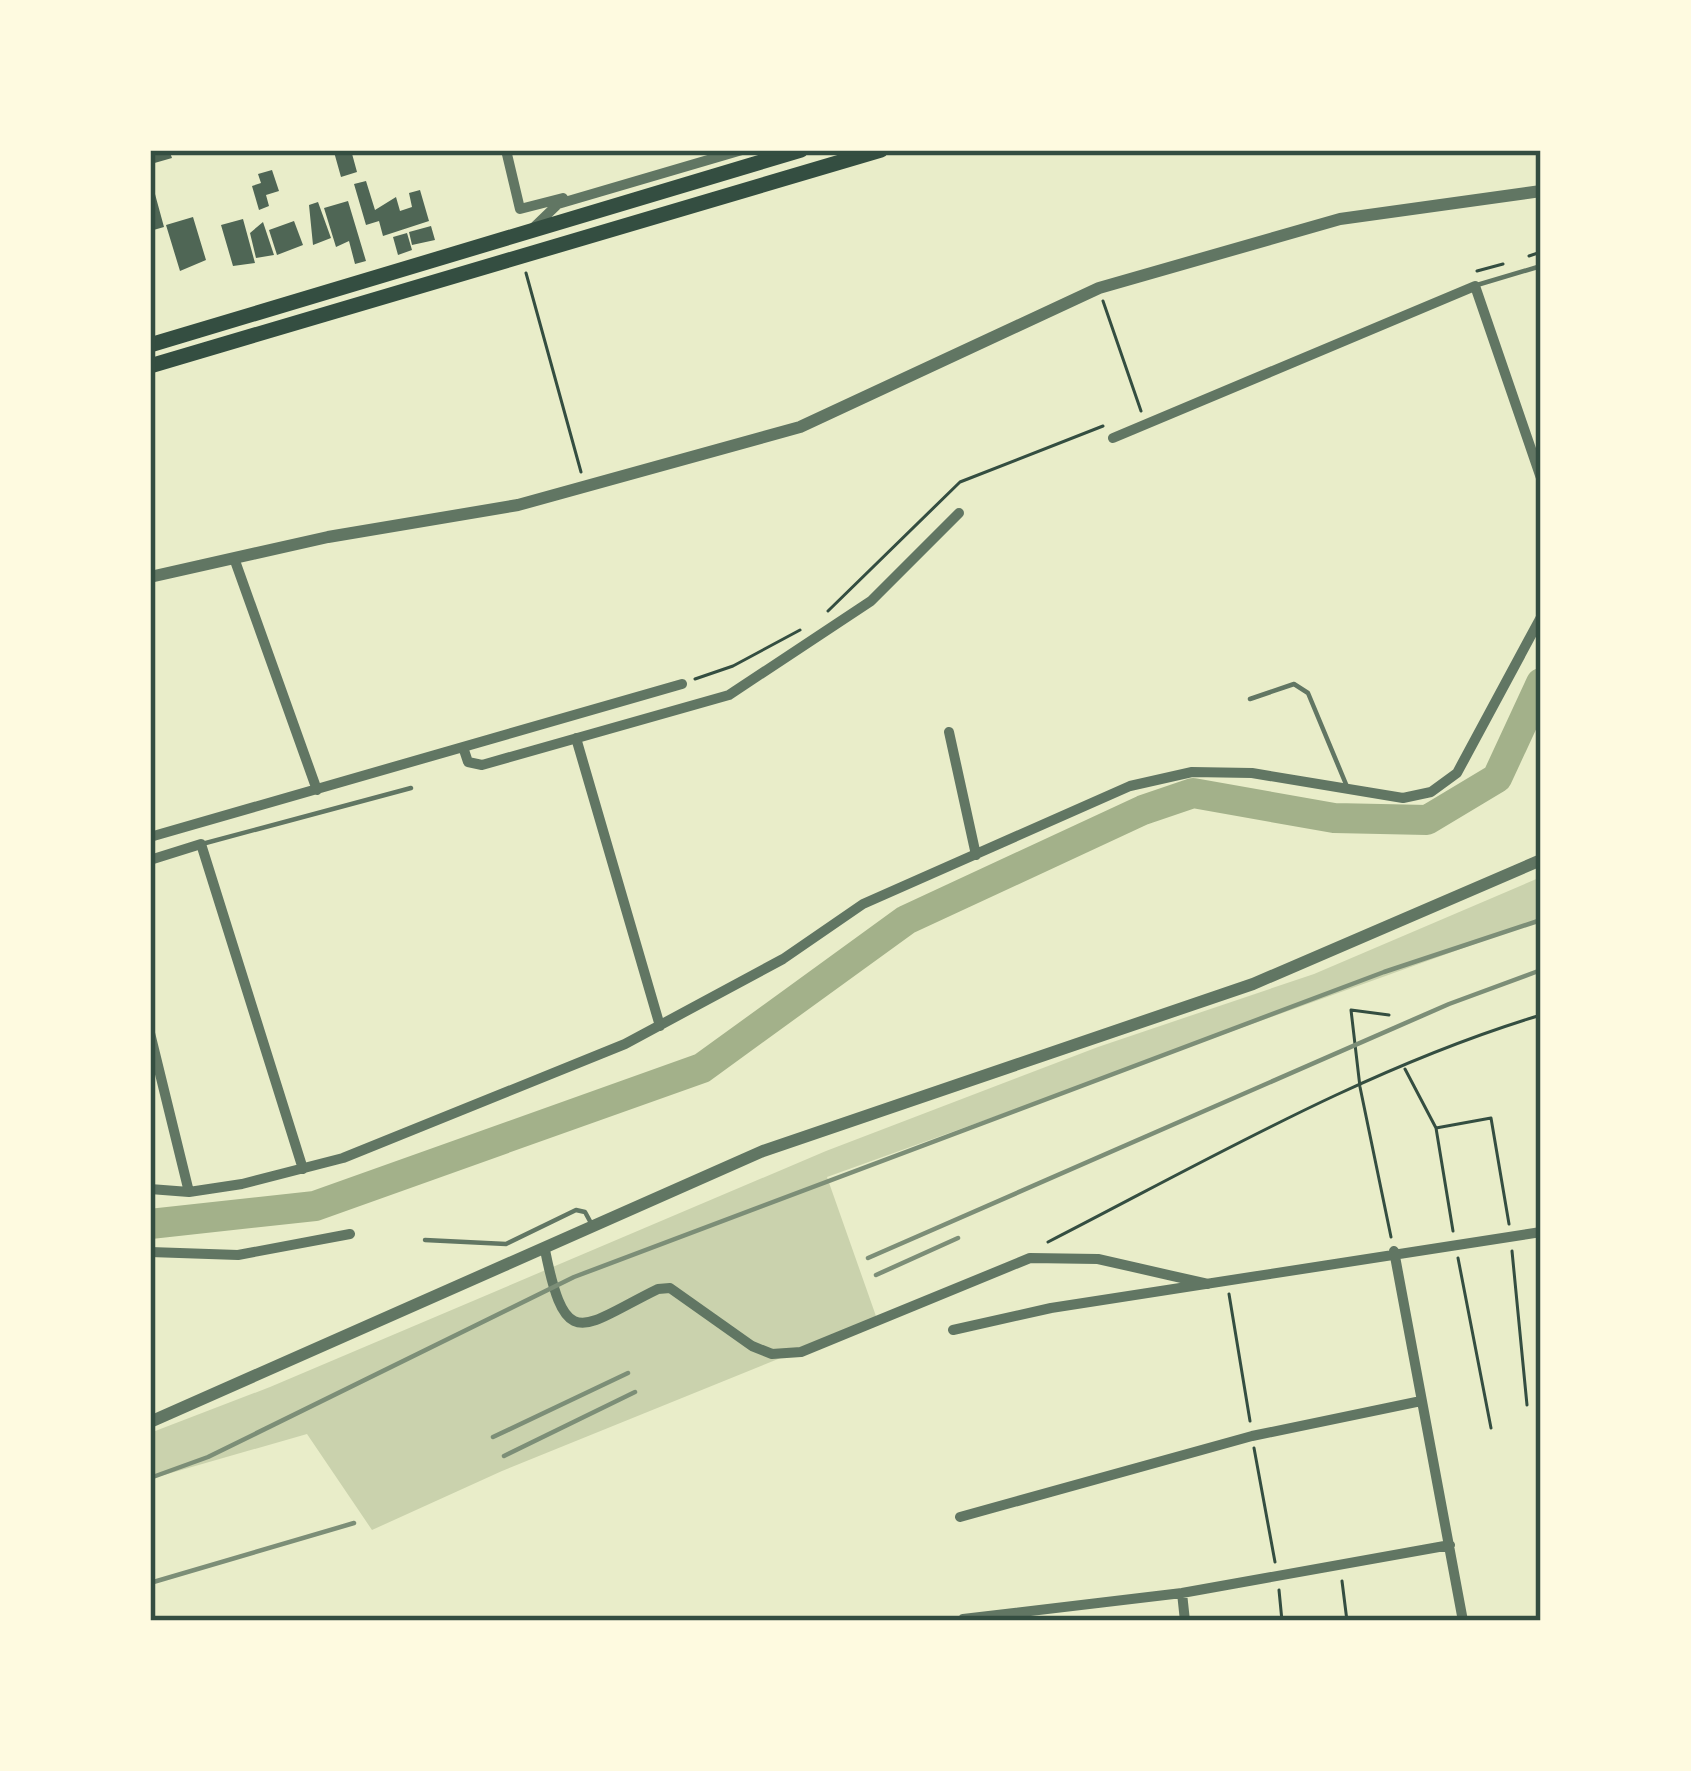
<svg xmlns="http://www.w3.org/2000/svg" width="1691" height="1771" font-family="'Alegreya Sans',sans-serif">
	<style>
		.green { fill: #cad2ad }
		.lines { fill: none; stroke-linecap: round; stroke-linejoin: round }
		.river { stroke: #a3b18a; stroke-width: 30 }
		.building { fill: #4f6655 }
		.path { stroke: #344e41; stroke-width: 3 }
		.service { stroke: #617663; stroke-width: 4.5 }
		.minor { stroke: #617663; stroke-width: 10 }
		.tertiary { stroke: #617663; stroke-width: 12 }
		.secondary { stroke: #344e41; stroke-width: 15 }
		.rail { stroke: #7c8e77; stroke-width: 4.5 }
		.neatline { fill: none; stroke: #344e41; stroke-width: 4.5 }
	</style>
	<rect width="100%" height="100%" fill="#e9edc9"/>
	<path class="green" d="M1541 877V920L827 1177 877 1319 502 1471 372 1530 307 1434 150 1479V1433L270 1387 826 1151 1098 1047 1314 974Z"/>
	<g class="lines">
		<path class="river" d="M150 1224 315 1206 702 1068 906 920 1143 810 1193 793 1334 818 1427 820 1497 778 1541 683"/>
	</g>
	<path class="building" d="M150 150H169L172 158 151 164Z
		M343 150H351L357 172 341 177 334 152Z
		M272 170 279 191 266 195 269 206 259 210 252 186 261 183 258 174Z
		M366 181 375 210 396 197 400 211 412 207 409 193 420 190 429 221 383 236 379 221 366 225 354 184Z
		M155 194 164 227 150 231V196Z
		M348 201 366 261 355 264 349 241 336 247 324 208Z
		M318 202 331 238 313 245 309 205Z
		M193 217 206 260 180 271 166 225Z
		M243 219 255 263 233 266 221 225Z
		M294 221 303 245 277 255 269 230Z
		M263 222 274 255 256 258 250 233Z
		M431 226 435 240 412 245 409 232Z
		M407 233 412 250 398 255 393 237Z"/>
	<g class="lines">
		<path class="path" d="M1529 256 1541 252
			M1477 271 1503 264
			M526 273 581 472
			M1103 301 1141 411
			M828 611 960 482 1103 426
			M695 679 733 666 800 630
			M1389 1015 1351 1010 1360 1087 1391 1237
			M1405 1069 1436 1128 1453 1231
			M1436 1128 1491 1118 1509 1224
			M1048 1242C1208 1160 1368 1067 1541 1015
			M1512 1251 1527 1405
			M1458 1258 1491 1428
			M1229 1294 1250 1421
			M1254 1448 1275 1562
			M1342 1581 1347 1621
			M1279 1590 1282 1621"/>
		<path class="service" d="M1477 285 1541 266
			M1250 699 1294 684 1308 693 1348 789
			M202 844 411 788
			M425 1240 506 1244 576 1210 585 1212 591 1223"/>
		<path class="minor" d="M506 150 520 209 563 198
			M531 230 558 204 742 150
			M1113 438 1475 286 1541 478
			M234 558 317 790
			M949 732 976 855
			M576 738 660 1026
			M463 747 468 762 482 765 729 695 871 601 959 513
			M150 837 682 684
			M150 860 201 844 303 1169
			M150 1033 189 1192
			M150 1189 189 1192 242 1184 343 1158 625 1044 783 959 863 904 1130 786 1192 772 1252 773 1403 798 1431 792 1457 773 1541 617
			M545 1250C566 1355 582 1326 658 1289L670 1288 752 1346 772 1354 801 1352 1030 1258 1098 1259 1208 1284
			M1394 1251 1463 1621
			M150 1252 238 1255 350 1234
			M953 1330 1051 1308 1541 1232
			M960 1517 1252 1436 1421 1401
			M1182 1593 1185 1621
			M963 1619 1182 1593 1450 1545"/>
		<path class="tertiary" d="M150 577 328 537 518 505 800 427 1099 288 1340 219 1541 191
			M150 1422 763 1151 1253 984 1541 860"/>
		<path class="secondary" d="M150 345 801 150
			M150 366 881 150"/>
		<path class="rail" d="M868 1258 1449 1004 1541 970
			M876 1275 958 1238
			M493 1437 628 1373
			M504 1456 635 1392
			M150 1478 208 1457 574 1277 1384 972 1541 920
			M150 1583 354 1523"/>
	</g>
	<rect width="1691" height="1771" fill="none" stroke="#fefae0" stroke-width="306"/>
	<rect x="153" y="153" width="1385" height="1465" class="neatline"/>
</svg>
